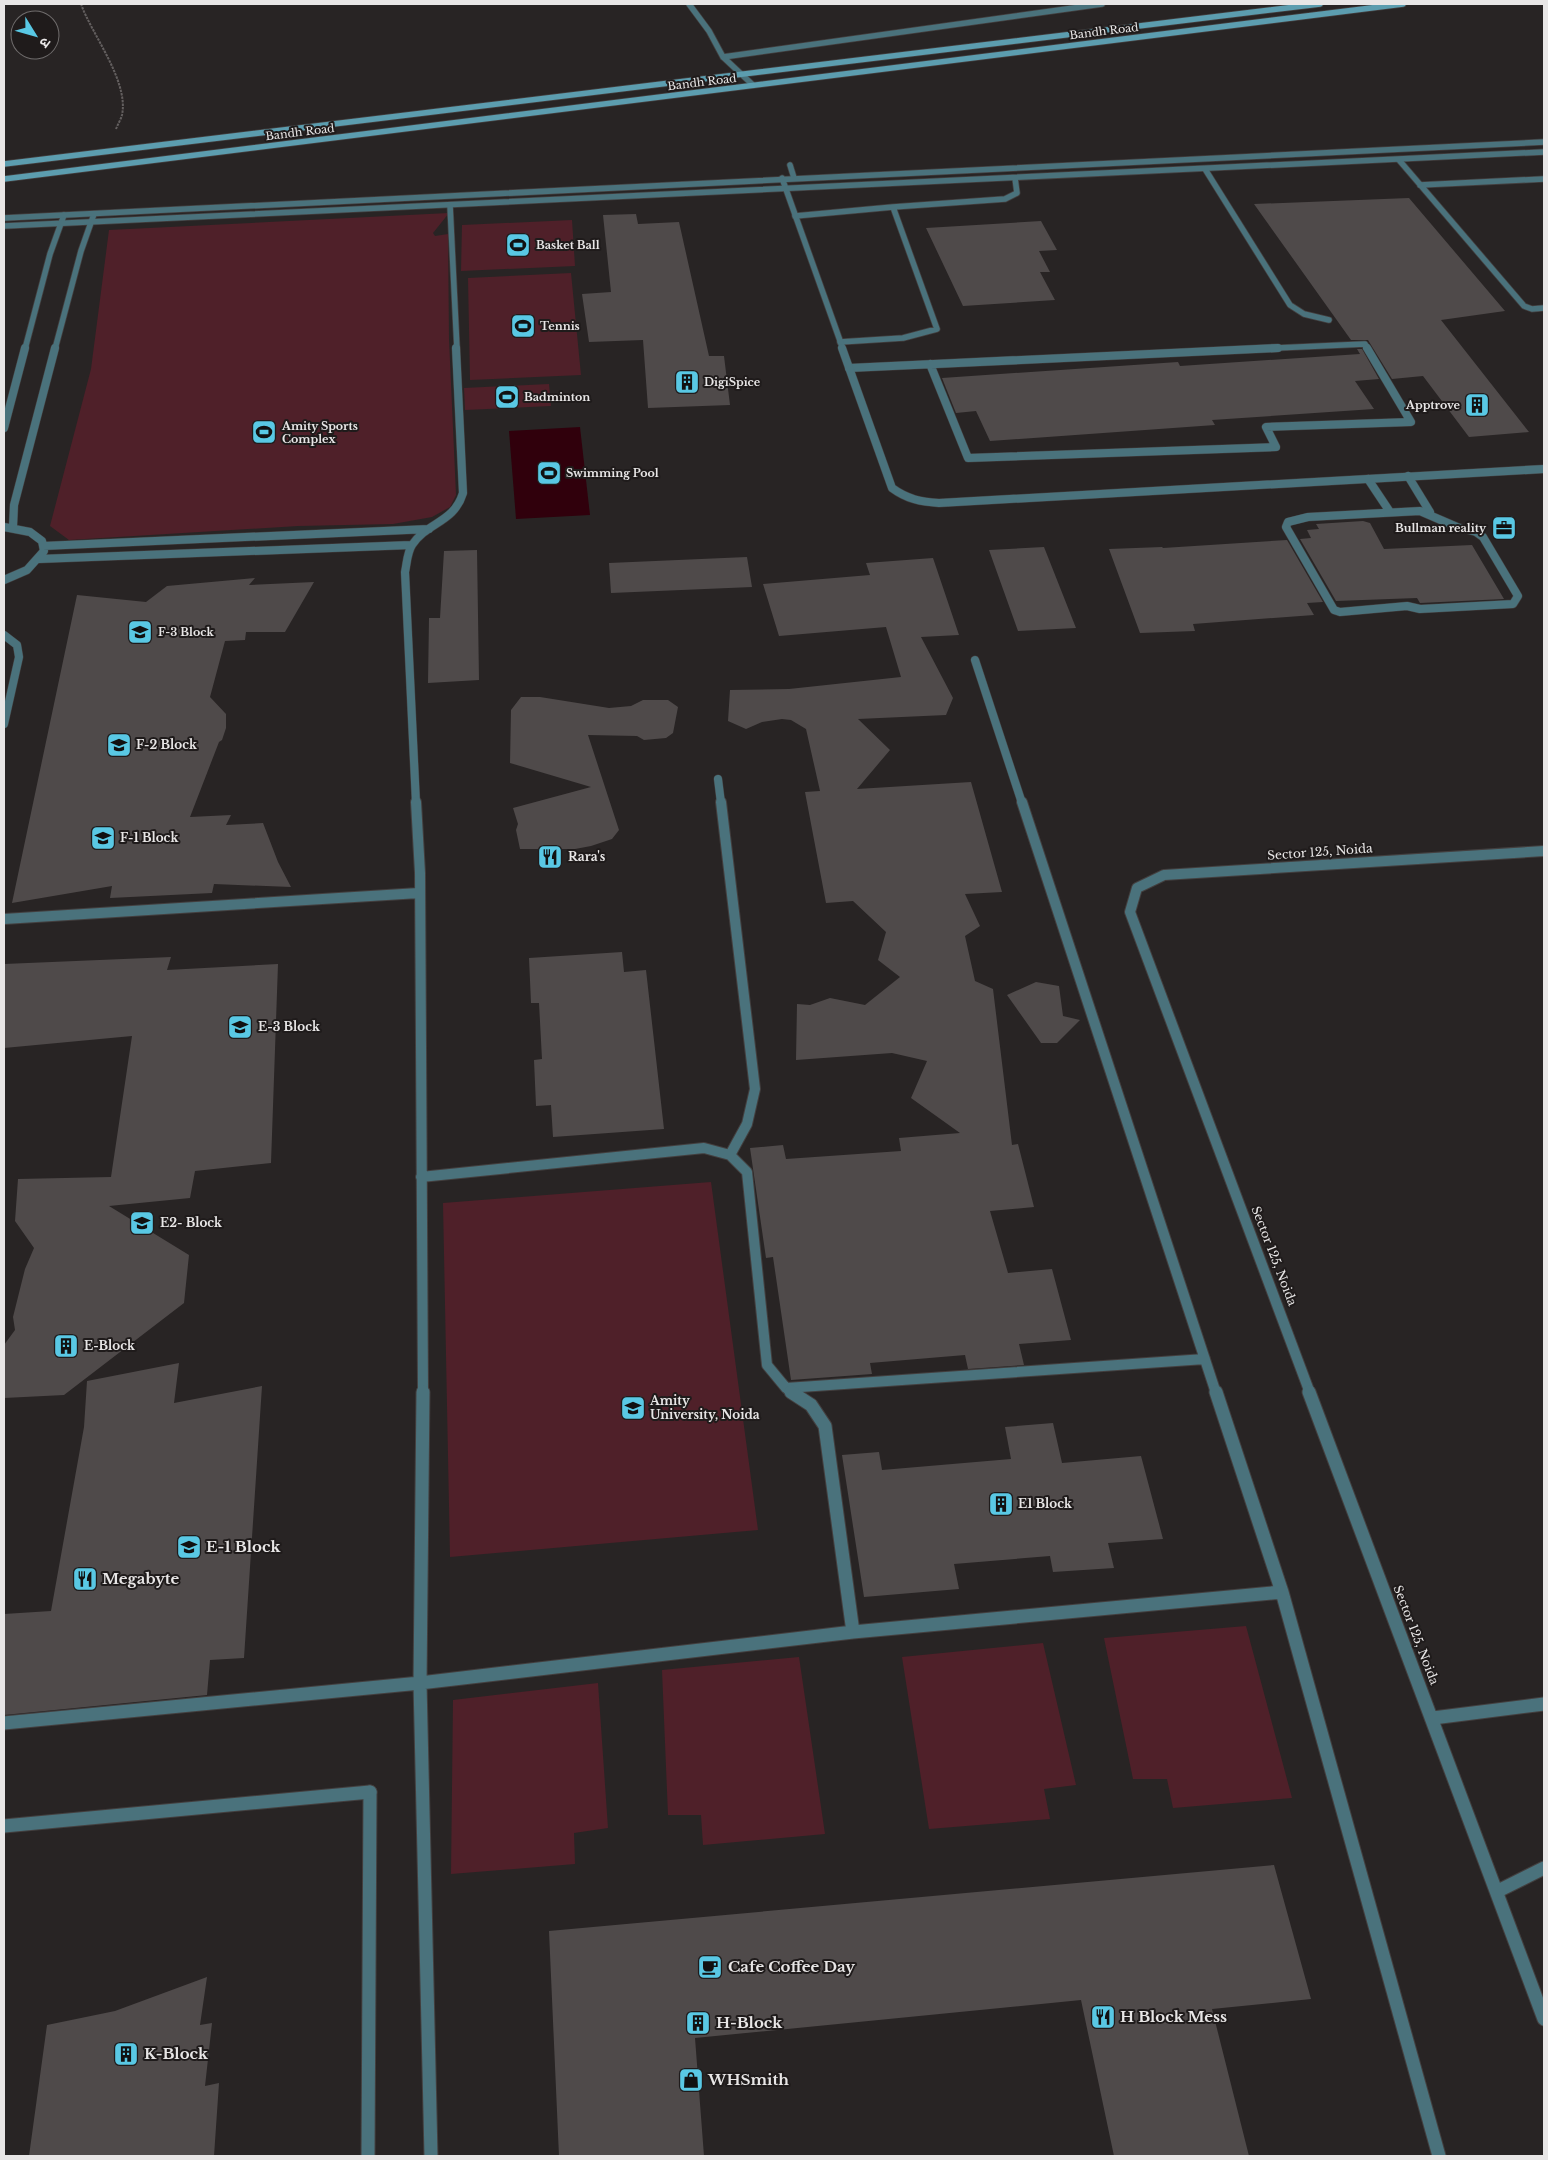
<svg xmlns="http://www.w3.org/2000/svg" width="1548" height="2160" font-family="'Libre Baskerville','Noto Sans Devanagari',serif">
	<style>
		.green { fill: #4f2029 }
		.water { fill: #30000c }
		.building { fill: #4f4a4a }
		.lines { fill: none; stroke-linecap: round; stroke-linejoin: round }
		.service-far3-casing { stroke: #433f3f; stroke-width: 7 }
		.service-far2-casing { stroke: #433f3f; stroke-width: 9 }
		.service-far1-casing { stroke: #433f3f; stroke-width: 12 }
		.service-casing { stroke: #433f3f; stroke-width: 15 }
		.pedestrian-casing { stroke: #433f3f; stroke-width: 15 }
		.minor-far1-casing { stroke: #433f3f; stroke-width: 7 }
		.minor-casing { stroke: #433f3f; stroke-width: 9 }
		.tertiary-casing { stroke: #433f3f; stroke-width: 7 }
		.secondary-casing { stroke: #433f3f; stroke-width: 7 }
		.path { stroke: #635f5f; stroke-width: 2; stroke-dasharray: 2.5 1; stroke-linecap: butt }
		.service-far3 { stroke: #4a727c; stroke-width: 5.5 }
		.service-far2 { stroke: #4a727c; stroke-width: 8 }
		.service-far1 { stroke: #4a727c; stroke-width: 10 }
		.service { stroke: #4a727c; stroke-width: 13 }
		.pedestrian { stroke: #4a727c; stroke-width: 13 }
		.minor-far1 { stroke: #4a727c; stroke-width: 5.5 }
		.minor { stroke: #4a727c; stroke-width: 8 }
		.tertiary { stroke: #4a727c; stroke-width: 5.5 }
		.secondary { stroke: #5c9daf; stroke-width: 5.5 }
		.labels { text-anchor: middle; stroke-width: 4; stroke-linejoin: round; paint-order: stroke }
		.far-street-label { font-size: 11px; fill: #e8e6e6; stroke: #1f1b1b }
		.far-poi-label { font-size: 11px; font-weight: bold; fill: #e8e6e6; stroke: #1f1b1b; text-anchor: start }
		.poi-label { font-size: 12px; font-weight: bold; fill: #e8e6e6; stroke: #1f1b1b; text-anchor: start }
		.street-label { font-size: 12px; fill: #e8e6e6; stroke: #1f1b1b }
		.near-poi-label { font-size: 15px; font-weight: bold; fill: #e8e6e6; stroke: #1f1b1b; text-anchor: start }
	</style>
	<rect width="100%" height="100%" fill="#282424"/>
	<path class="green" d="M449 213 433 233 435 236 448 234 449 339 456 495 450 507 432 517 393 524 298 526 69 540 50 526 91 369 109 230Z
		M572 220 575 266 461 271 462 225Z
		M571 273 581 375 470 380 468 278Z
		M549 384 551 406 465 410 464 388Z
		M711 1182 758 1530 450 1557 443 1203Z
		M1246 1626 1292 1798 1173 1808 1167 1779H1133L1104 1638Z
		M1043 1643 1076 1785 1044 1789 1050 1819 929 1829 902 1657Z
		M799 1657 825 1834 703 1845 701 1815H668L662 1670Z
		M598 1683 608 1828 574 1833 575 1864 451 1874 453 1700Z"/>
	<path class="water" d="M580 427 590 515 516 519 509 431Z"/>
	<path class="building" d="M1409 198 1505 311 1441 320 1529 432 1469 437 1423 376 1392 379 1368 340H1351L1254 204Z
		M636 214 638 224 679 222 709 356H724L730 405 648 408 643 340 589 342 582 294 611 292 603 215Z
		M1041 221 1057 250 1039 251 1050 272H1040L1055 300 963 306 926 228Z
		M1357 349H1362L1379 379 1355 381 1374 409 1212 420 1215 425 990 441 976 411 956 413 942 378 1178 362 1180 366 1360 354Z
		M1363 521 1370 523 1384 549 1472 545 1504 599 1420 603 1417 598 1336 601 1300 539 1311 538 1307 530 1319 529 1316 524Z
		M1287 540 1323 602 1307 603 1314 615 1193 624 1195 631 1140 633 1109 549 1162 547 1163 548Z
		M1044 547 1076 628 1018 631 989 550Z
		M477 550 479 680 428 683 429 618H440L444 551Z
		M747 557 752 587 611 593 609 563Z
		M933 558 959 635 921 637 953 698 946 715 858 719 890 750 857 789 971 782 1002 892 965 894 980 926 965 936 975 981 993 989 1012 1145 1018 1144 1034 1207 990 1211 1008 1273 1052 1269 1071 1340 1019 1344 1024 1365 968 1369 965 1355 870 1363 872 1374 791 1380 773 1257 766 1258 750 1148 783 1145 786 1159 901 1151 899 1138 960 1133 911 1098 927 1061 892 1053 796 1060 797 1004 810 1005 830 998 865 1005 900 977 878 960 886 932 853 901 826 903 805 792 820 791 806 729 791 720 782 719 762 722 746 729 728 721 730 690 789 689 901 677 886 627 779 636 763 584 870 575 866 563Z
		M255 578 249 585 314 582 285 632H246L245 640 225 641 210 697 226 714V728L222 740 219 742 190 817 231 815 226 825 263 823 278 862 291 887 214 884 212 893 110 898 112 886 12 903 77 595 146 602 167 586Z
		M521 697H540L609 708 631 706 643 700H668L678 707 673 733 666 738 644 740 637 736 588 735 619 830 612 839 591 846 575 849H520L516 830 518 824 513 808 591 787 510 763 511 710Z
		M622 952 624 972 646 970 664 1129 553 1137 551 1105 536 1106 534 1060 542 1059 539 1003H531L529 958Z
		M171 957 167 970 278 964 271 1163 195 1171 190 1198 109 1206 189 1255 184 1303 64 1395 4 1398V1345L15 1330 13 1317 25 1269 34 1248 15 1221 18 1179 111 1177 132 1036 4 1048V964Z
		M1036 982 1059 986 1063 1016 1080 1020 1057 1043H1041L1007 995Z
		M179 1363 174 1403 262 1386 244 1658 210 1660 207 1695 4 1715V1614L51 1611 84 1427 87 1381Z
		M1053 1423 1062 1463 1141 1456 1163 1539 1108 1543 1114 1568 1053 1572 1050 1556 954 1564 959 1589 864 1597 842 1455 879 1452 882 1470 1011 1459 1005 1427Z
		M1274 1865 1311 1999 1212 2009 1249 2156H1114L1081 2000 695 2038 704 2156H559L549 1931Z
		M207 1977 200 2025 212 2023 205 2086 219 2083 214 2156H29L47 2025 115 2011Z"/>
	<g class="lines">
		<defs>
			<path id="service-far3" d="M689 4 709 31 723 57 753 85
				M723 57 1102 4
				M1399 160 1524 306 1532 309 1544 308
				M790 165 794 178
				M1205 169 1290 305 1304 314 1329 320
				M1420 185 1544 179
				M450 205 457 349
				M795 216 893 207
				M840 342 903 338 937 329 893 207 1005 199 1017 193 1015 178
				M25 349 50 254 64 215
				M55 349 81 251 94 214
				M1250 349 1365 344 1368 349"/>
			<path id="service-far2" d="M930 364 968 458 1276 447 1266 427 1411 422 1367 348
				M849 368 1278 348
				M4 428 25 348
				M1408 476 1430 512
				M1368 479 1390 512
				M1420 511 1457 527 1476 532 1483 537 1518 596 1513 604 1420 609 1407 606 1340 612 1334 610 1286 527 1288 522 1308 517Z
				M4 527 30 532 42 541 44 551 27 570 4 580
				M13 527 14 505 55 348
				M43 546 429 529
				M39 559 411 545
				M4 635 17 645 19 657 4 724
				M975 660 1022 803
				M718 779 721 803
				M416 803 405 572C407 563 407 553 412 545 427 522 454 523 463 493L456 348"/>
			<path id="service-far1" d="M416 802 420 873 423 1393
				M721 802 755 1089 747 1124 730 1155
				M1022 802 1216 1393
				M4 919 419 893
				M421 1177 704 1148 730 1155 747 1172 767 1365 786 1388 793 1393
				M786 1388 1205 1359
				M1310 1393 1130 912 1137 888 1164 875 1544 851"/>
			<path id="service" d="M423 1392 420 1683 431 2156
				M791 1392 811 1405 825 1426 853 1632
				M1216 1392 1282 1592 1439 2156
				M1309 1392 1544 2019
				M1433 1718 1544 1704
				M4 1723 420 1683 853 1632 1282 1592
				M1498 1891 1544 1868
				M368 2156 370 1792"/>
			<path id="pedestrian" d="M4 1826 370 1792"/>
			<path id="minor-far1" d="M782 178 843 349"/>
			<path id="minor" d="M842 348 892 488C907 499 921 502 939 503L1544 469"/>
			<path id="tertiary" d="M4 218 1544 142
				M4 226 1544 152"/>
			<path id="secondary" d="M4 164 1320 4
				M4 179 1403 4"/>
		</defs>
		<use href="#service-far3" class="service-far3-casing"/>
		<use href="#service-far2" class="service-far2-casing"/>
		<use href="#service-far1" class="service-far1-casing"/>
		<use href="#service" class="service-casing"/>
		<use href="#pedestrian" class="pedestrian-casing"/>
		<use href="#minor-far1" class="minor-far1-casing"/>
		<use href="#minor" class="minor-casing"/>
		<use href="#tertiary" class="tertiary-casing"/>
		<use href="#secondary" class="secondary-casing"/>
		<path class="path" d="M81 4C92 35 129 81 122 115 121 119 118 124 116 129"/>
		<use href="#service-far3" class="service-far3"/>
		<use href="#service-far2" class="service-far2"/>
		<use href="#service-far1" class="service-far1"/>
		<use href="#service" class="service"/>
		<use href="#pedestrian" class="pedestrian"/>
		<use href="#minor-far1" class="minor-far1"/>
		<use href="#minor" class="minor"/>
		<use href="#tertiary" class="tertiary"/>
		<use href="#secondary" class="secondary"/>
	</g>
	<defs>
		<symbol id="stadium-square" viewBox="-11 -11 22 22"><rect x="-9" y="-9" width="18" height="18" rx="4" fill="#59c8e4" stroke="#1f1b1b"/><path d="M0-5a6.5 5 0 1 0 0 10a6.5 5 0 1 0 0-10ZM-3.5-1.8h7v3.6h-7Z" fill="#111"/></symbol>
		<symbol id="building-square" viewBox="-11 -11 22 22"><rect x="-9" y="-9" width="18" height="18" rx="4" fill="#59c8e4" stroke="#1f1b1b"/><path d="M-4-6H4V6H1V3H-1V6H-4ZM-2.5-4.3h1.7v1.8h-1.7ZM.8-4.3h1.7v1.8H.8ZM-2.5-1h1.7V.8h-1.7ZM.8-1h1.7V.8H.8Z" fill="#111"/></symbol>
		<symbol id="office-square" viewBox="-11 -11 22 22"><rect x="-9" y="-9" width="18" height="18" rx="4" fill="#59c8e4" stroke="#1f1b1b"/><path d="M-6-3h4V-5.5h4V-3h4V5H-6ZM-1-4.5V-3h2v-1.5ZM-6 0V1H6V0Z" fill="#111"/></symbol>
		<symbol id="university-square" viewBox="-11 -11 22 22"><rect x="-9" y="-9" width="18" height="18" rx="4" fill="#59c8e4" stroke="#1f1b1b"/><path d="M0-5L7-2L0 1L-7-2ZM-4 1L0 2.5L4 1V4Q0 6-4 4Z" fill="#111"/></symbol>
		<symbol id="restaurant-square" viewBox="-11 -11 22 22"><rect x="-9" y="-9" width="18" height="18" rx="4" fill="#59c8e4" stroke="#1f1b1b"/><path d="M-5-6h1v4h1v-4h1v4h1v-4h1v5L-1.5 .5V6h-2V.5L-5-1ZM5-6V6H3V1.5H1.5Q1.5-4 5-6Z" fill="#111"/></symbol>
		<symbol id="cafe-square" viewBox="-11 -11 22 22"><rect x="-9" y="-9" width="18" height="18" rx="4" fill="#59c8e4" stroke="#1f1b1b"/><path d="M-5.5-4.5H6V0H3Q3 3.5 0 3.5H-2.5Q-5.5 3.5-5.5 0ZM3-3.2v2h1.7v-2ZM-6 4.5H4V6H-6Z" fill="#111"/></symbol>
		<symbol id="shop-square" viewBox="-11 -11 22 22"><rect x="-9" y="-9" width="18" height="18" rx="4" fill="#59c8e4" stroke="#1f1b1b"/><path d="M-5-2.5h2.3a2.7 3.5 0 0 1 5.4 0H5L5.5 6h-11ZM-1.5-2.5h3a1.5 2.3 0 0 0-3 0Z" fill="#111"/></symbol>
	</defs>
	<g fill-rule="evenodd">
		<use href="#stadium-square" x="504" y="231" width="28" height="28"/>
		<use href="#stadium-square" x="509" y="312" width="28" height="28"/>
		<use href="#building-square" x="673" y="368" width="28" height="28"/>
		<use href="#stadium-square" x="493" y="383" width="28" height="28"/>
		<use href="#building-square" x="1463" y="391" width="28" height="28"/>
		<use href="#stadium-square" x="250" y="418" width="28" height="28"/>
		<use href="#stadium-square" x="535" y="459" width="28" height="28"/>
		<use href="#office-square" x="1490" y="514" width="28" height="28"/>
		<use href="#university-square" x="126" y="618" width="28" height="28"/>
		<use href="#university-square" x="105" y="731" width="28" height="28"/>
		<use href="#university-square" x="89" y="824" width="28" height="28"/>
		<use href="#restaurant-square" x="536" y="843" width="28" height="28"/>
		<use href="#university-square" x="226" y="1013" width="28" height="28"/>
		<use href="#university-square" x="128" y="1209" width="28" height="28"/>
		<use href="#building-square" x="52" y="1332" width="28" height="28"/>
		<use href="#university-square" x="619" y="1394" width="28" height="28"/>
		<use href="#building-square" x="987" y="1490" width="28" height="28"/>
		<use href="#university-square" x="175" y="1533" width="28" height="28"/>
		<use href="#restaurant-square" x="71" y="1565" width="28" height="28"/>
		<use href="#cafe-square" x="696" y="1953" width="28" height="28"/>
		<use href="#restaurant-square" x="1089" y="2003" width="28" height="28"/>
		<use href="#building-square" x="684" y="2009" width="28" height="28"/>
		<use href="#building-square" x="112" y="2040" width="28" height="28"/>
		<use href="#shop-square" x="677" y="2066" width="28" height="28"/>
	</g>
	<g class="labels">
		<g class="far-street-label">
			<text transform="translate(1104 31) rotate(-7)" y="4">Bandh Road</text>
			<text transform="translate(702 82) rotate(-7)" y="4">Bandh Road</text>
			<text transform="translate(300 132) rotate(-7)" y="4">Bandh Road</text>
		</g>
		<g class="far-poi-label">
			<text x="536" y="249">Basket Ball</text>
			<text x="540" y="330">Tennis</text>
			<text x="704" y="386">DigiSpice</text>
			<text x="524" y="401">Badminton</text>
			<text x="1460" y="409" text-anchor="end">Apptrove</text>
			<text x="282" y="430">Amity Sports<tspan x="282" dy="13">Complex</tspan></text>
			<text x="566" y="477">Swimming Pool</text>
			<text x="1486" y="532" text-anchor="end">Bullman reality</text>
			<text x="158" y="636">F-3 Block</text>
		</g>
		<g class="poi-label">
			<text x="136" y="749">F-2 Block</text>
			<text x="120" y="842">F-1 Block</text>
			<text x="568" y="861">Rara's</text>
			<text x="258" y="1031">E-3 Block</text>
			<text x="160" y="1227">E2- Block</text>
			<text x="84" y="1350">E-Block</text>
			<text x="650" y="1405">Amity<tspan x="650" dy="14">University, Noida</tspan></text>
			<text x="1018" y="1508">E1 Block</text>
		</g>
		<g class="street-label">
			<text transform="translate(1320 852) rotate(-4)" y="4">Sector 125, Noida</text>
			<text transform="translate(1274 1256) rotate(69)" y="4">Sector 125, Noida</text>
			<text transform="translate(1416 1635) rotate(69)" y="4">Sector 125, Noida</text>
		</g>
		<g class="near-poi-label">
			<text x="206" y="1552">E-1 Block</text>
			<text x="102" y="1584">Megabyte</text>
			<text x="728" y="1972">Cafe Coffee Day</text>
			<text x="1120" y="2022">H Block Mess</text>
			<text x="716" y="2028">H-Block</text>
			<text x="144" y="2059">K-Block</text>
			<text x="708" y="2085">WHSmith</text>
		</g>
	</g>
	<rect width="1548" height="2160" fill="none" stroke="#e8e6e6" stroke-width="10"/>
	<g transform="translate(35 35) rotate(127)"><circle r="24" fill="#1f1b1b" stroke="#6f6c6c"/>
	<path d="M0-4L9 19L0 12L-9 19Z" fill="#59c8e4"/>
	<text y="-8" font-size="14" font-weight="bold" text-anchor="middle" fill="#e8e6e6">उ</text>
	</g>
</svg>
